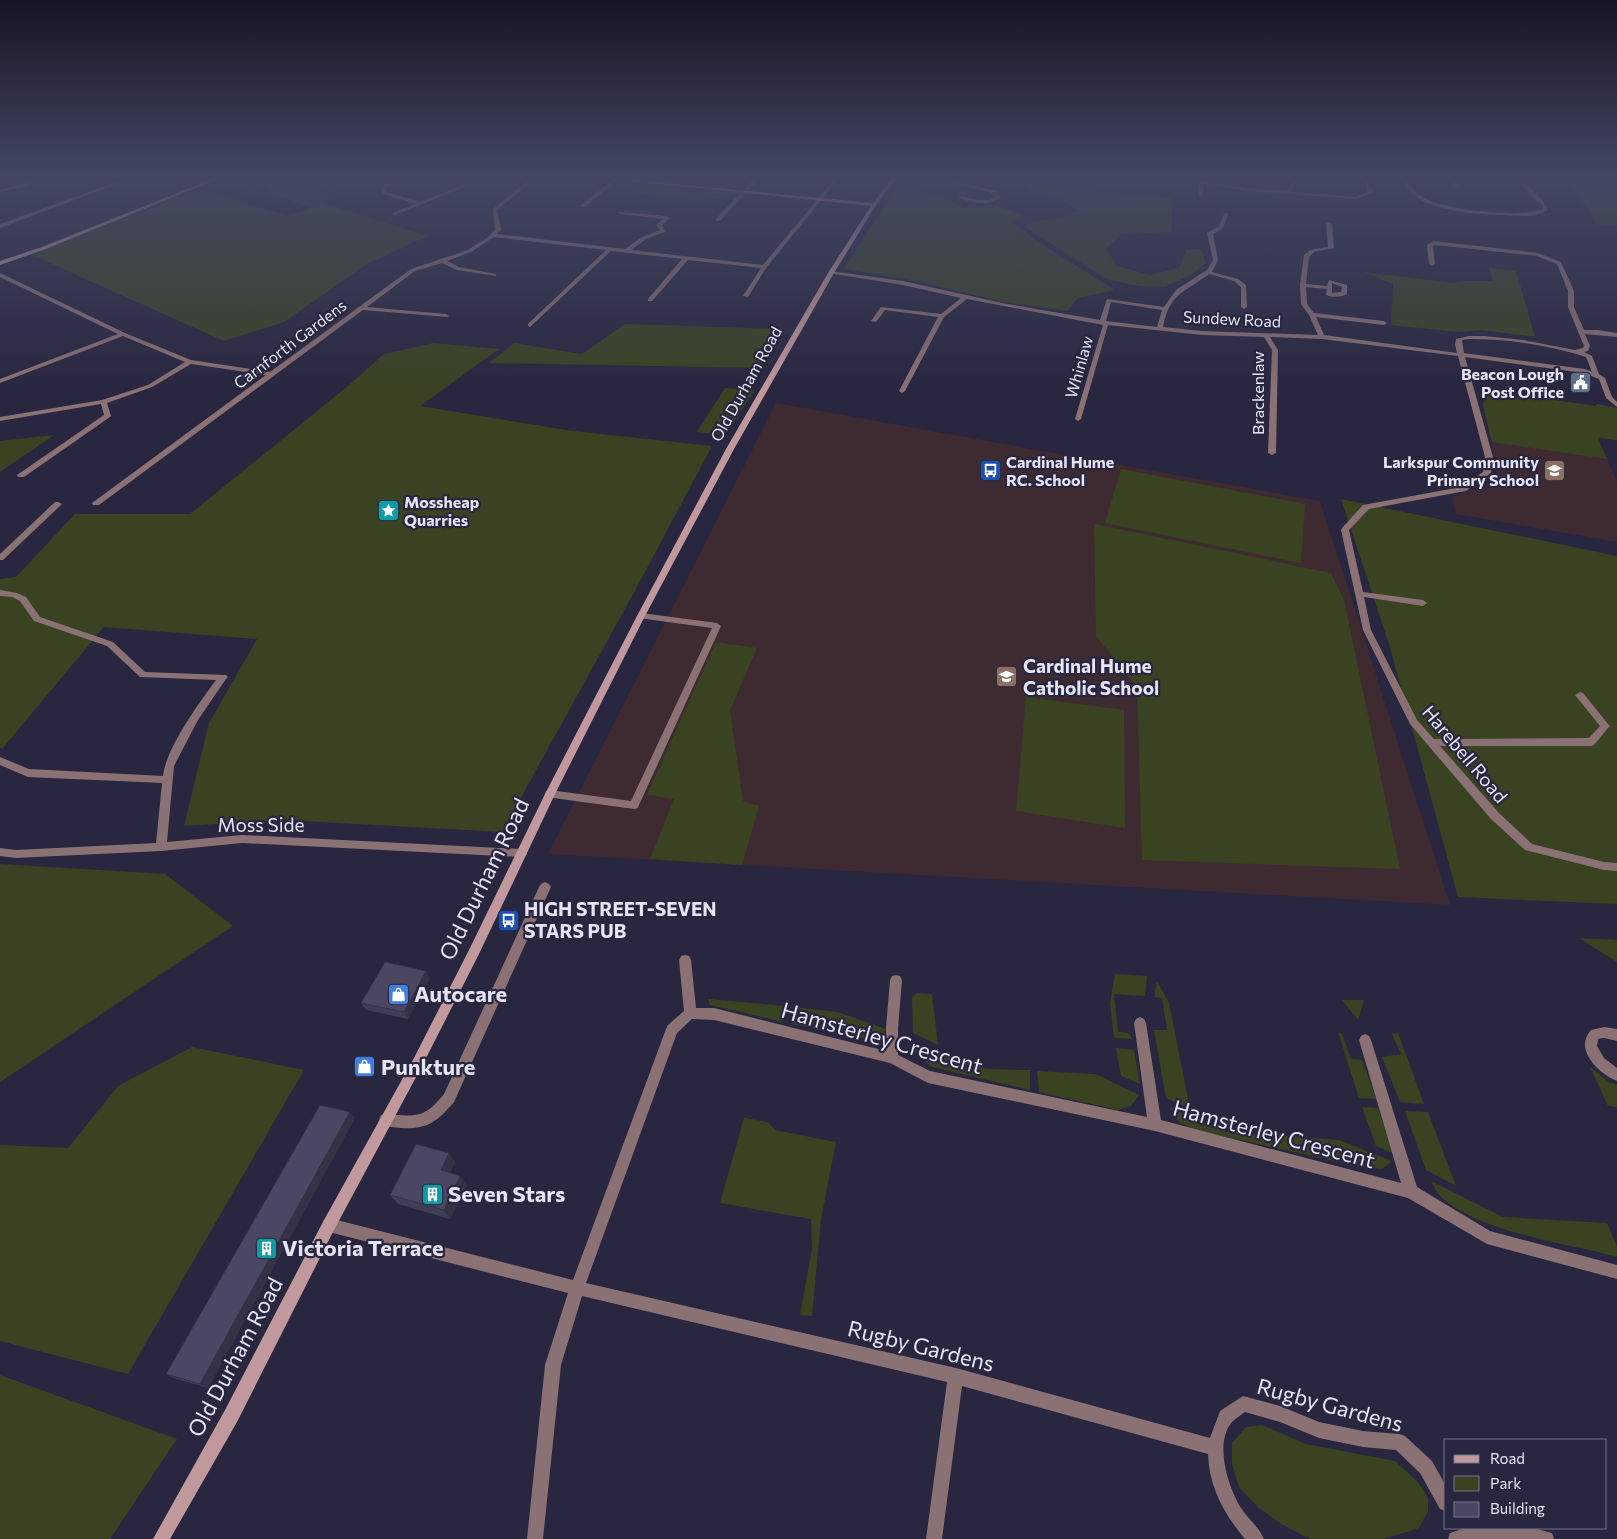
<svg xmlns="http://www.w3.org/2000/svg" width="1617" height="1539" font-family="Commissioner,sans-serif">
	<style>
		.education { fill: #3e2b32 }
		.green { fill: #394322 }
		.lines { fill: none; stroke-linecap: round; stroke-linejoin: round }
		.street { fill: #8a7173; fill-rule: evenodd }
		.secondary { fill: #c1999d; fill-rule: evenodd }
		.wall { fill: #403d55 }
		.shaded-wall { fill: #343245 }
		.building { fill: #4b4763; stroke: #343245 }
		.labels { text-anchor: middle; stroke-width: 4.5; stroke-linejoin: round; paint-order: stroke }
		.far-street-label { font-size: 16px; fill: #e6e4f5; stroke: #29263f }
		.far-poi-label { font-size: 16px; font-weight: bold; fill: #e6e4f5; stroke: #29263f; text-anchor: end }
		.poi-label { font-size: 19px; font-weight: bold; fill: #e6e4f5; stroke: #29263f; text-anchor: start }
		.street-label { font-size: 19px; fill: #e6e4f5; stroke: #29263f }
		.near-street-label { font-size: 22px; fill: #e6e4f5; stroke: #29263f }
		.near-poi-label { font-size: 22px; font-weight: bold; fill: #e6e4f5; stroke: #29263f; text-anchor: start }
	</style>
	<rect width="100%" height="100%" fill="#29263f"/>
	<path class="education" d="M776 403 1320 501 1450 905 548 854Z
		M1483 406 1591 422 1617 482V542L1456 514 1452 497 1497 481 1496 462Z"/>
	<path class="green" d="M0 177H31L23 183 0 189Z
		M664 177H716L713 180 742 183 734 189 658 182Z
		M1562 177H1617V225H1598L1573 187Z
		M621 182 732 193 726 200 705 197 701 201 637 193 640 191 613 188Z
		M1037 183 1052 184 1062 189 1173 198 1171 232 1122 234 1106 249 1117 266 1150 275 1179 268 1186 250 1201 249 1206 263 1191 275 1164 287 1139 286 1106 279 1024 226C1043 216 1059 223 1078 211L1061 199 1026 187Z
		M895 188 949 198 962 208 994 205 1023 215 1014 223 1037 241 1115 290 1078 298 1067 311 999 301 916 281 844 269Z
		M199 189 288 216 323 203 427 236 367 264 284 322 224 341 32 255Z
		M1489 268 1516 271 1535 337 1481 330 1459 332 1391 325 1393 284 1364 272 1453 283 1465 281H1493Z
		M625 324 780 329 761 368 489 363 514 343 582 354Z
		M433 343 499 349 420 406 573 431 712 446 637 587 502 832 283 820 184 826 209 723 257 639 104 627 2 749 0 748V579L16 577 75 514H190L348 386 384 354Z
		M725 388 755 390 725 435 697 432Z
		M1484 396 1541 398 1596 406 1597 404 1617 408V440L1598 438 1607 459 1492 442 1483 406Z
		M54 435 0 472V441Z
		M1121 469 1305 504 1301 563 1105 523Z
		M1341 499 1617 556V904L1458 897 1390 647Z
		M1094 524 1331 573 1344 600 1400 869 1142 860 1137 687 1096 636Z
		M716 642 757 648 730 710 743 801 759 806 742 865 650 859 674 799 647 795Z
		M1026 697 1124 710 1125 828 1016 811Z
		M0 864 165 874 233 926 0 1082Z
		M1579 938 1617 940V962Z
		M1115 974 1147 976 1145 996 1114 994 1118 1032 1128 1033 1133 1039 1114 1038 1110 1003Z
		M1157 981 1169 1003 1190 1109 1166 1098 1154 1030H1167L1162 998 1154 997Z
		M917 993 932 994 938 1045 913 1033 912 997Z
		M708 999 785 1006 783 1022 710 1005Z
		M1342 1000H1364L1358 1020Z
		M793 1007 838 1012 886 1029 880 1037 868 1040 791 1024Z
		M1338 1032 1342 1034 1351 1059 1362 1060 1376 1099 1359 1098Z
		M1398 1033 1424 1104 1400 1102 1382 1057 1401 1054 1392 1034Z
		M912 1046H919L986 1069 1030 1070V1090L932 1067 918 1056Z
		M192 1047 304 1070 128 1374 0 1341V1145L68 1148 118 1086Z
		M1116 1048 1134 1050 1140 1084 1121 1076Z
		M1590 1067 1609 1082 1617 1085V1107L1608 1106Z
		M1037 1071 1096 1074 1139 1095 1131 1106 1118 1110 1039 1092Z
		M1170 1107 1227 1132 1339 1140 1392 1161 1382 1169 1361 1167 1196 1130 1179 1122Z
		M1362 1107 1378 1108 1393 1153 1376 1146Z
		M1405 1111 1428 1112 1456 1186 1426 1170Z
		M744 1118 768 1122 775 1130 836 1142 821 1220 812 1316 800 1315 812 1248 811 1219 720 1203Z
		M1431 1181 1503 1217 1607 1223 1617 1247V1257C1564 1242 1483 1234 1441 1197 1437 1193 1434 1186 1431 1181Z
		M0 1375 177 1439 110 1539H0Z
		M1262 1425 1306 1444 1395 1461 1418 1482 1428 1498V1511L1419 1528 1384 1539H1310L1281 1524 1258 1507 1239 1487 1232 1464V1443L1246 1427Z"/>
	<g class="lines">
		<path class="street" d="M33 177H38L29 185 0 192V190L25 183Z
			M130 177H136L0 228V224Z
			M393 177H398L385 188 387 192 420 202 463 185 467 186 395 215 393 213 415 204 383 194 381 188Z
			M532 177H537L497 210 501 230 497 234 625 249 642 237 660 230 656 225 663 219 620 214 618 212 667 216 670 218 662 225 665 232 646 239 631 250 763 265 836 177H840L766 268 748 297 743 296 761 268 688 260 652 301H648V299L682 259 611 251 530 327 528 326V324L606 250 494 237 471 252 447 261 459 267 496 274V276L457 270 442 263 415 271 367 307 446 314 449 316 448 317 363 310 99 505H93L92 503 266 375 191 364 152 387 107 403 111 416 110 417 24 477H18L17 475 104 415 101 404 0 421V417L102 400 148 385 185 362 123 336 0 383V379L118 334 0 277V273L125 333 191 360 270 372 411 269 468 250 488 237 495 230 493 209Z
			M616 177H621L585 207H581V205Z
			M755 177H760L720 221H716V219Z
			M931 177H939L996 191 1001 197C989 206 971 204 958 197L960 196 979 200H989L996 197 992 193Z
			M1294 177H1298L1292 192 1356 197 1368 191 1365 182 1367 181 1369 182 1373 192 1357 199 1248 191 1219 185 1204 184 1203 195 1201 196 1199 195V184L1191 182 1202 181 1248 189 1287 191Z
			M1401 177H1405C1411 186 1416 194 1426 199 1449 210 1520 218 1543 209V206L1528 193 1516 177H1520C1526 184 1547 203 1548 210L1537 215 1525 216C1493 214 1436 216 1411 193 1407 189 1404 183 1401 177Z
			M1450 177H1454L1459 187H1455Z
			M1226 213 1228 214 1223 228 1213 234 1218 260 1212 272 1238 279 1246 285 1247 307 1244 309 1241 307V287L1234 281 1209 274C1184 293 1170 292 1163 327L1202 331 1318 335 1309 315 1301 304 1300 285 1304 255 1310 250 1328 247 1326 224 1329 222 1332 224 1334 248 1314 252 1309 257 1306 284 1327 286 1329 280 1347 285V294C1342 297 1331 298 1326 295L1327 289 1306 287 1307 304 1314 313 1384 321 1387 323 1384 325 1316 317 1324 335 1457 353 1455 344 1456 339 1469 336H1484L1523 340 1575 350 1583 348 1584 346 1568 307V291L1557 264 1537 256 1435 245 1433 246 1435 264 1432 266 1429 264 1427 245 1434 241 1538 253 1561 262 1574 291V307L1584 330H1598L1617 333V337L1585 334 1590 346 1588 351 1584 352 1592 356 1599 374 1605 378 1612 397 1617 402V407L1606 398 1599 379 1584 373 1465 357 1493 457 1491 473 1466 491 1369 509 1349 530 1363 592 1423 600 1427 603 1423 606 1364 597 1371 630 1417 720 1434 739 1589 738 1600 726 1575 695 1580 692 1583 693 1608 724 1610 726 1608 728 1595 744 1592 746H1440L1499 813 1532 844 1604 862 1617 863V871L1604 870 1525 850 1491 819 1410 724 1363 630 1341 530 1342 528 1363 505 1461 487 1483 472 1485 457 1458 356 1322 339 1270 337 1278 350 1276 453 1272 455 1268 453 1272 350 1264 337 1202 335 1108 325 1081 419 1078 421 1075 419 1103 325 967 299 944 317 905 391 902 393 899 391 938 317 885 310 876 322 871 321 881 307 941 314 961 298 903 285 828 273 831 271 903 281 1002 303 1100 320 1107 299 1164 307 1176 290 1207 270 1213 260 1207 233 1219 226 1224 214ZM1332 283 1342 287 1341 292 1332 293ZM1111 302 1162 310 1157 327 1106 321ZM1469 339C1508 339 1549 345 1586 357L1592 372 1585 369 1464 353 1462 340Z
			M55 502H58L62 504 3 560H0V554Z
			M0 590 17 593 26 597 40 617 113 642 145 672 226 675 228 677 226 679 198 720 174 766 167 842 242 835 522 849 526 850 527 853 526 856 522 857 242 843 161 851 16 858 0 856V848L16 850 156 843 162 783 28 777 0 765V757L29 769 163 776C166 748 199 703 216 680L140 677 107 646 34 621 20 601 12 597 0 596Z
			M641 613 717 623 721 626 639 805 638 808 634 809 546 797 545 794 546 791 550 790 631 801 712 628 638 618 637 616Z
			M545 882 549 884 551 887 454 1102C438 1121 427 1130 401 1128 395 1127 388 1127 381 1125L379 1120 381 1115C387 1113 391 1114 397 1115 422 1117 428 1113 444 1094L539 887 541 884Z
			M685 955 689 956 691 960 696 1008H714L886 1051V1028L890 980 892 976 896 975 900 976 902 980 898 1028V1055L930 1071 1147 1117 1134 1023 1136 1019 1140 1017 1144 1019 1146 1023 1161 1120 1401 1183 1359 1040 1361 1036 1365 1034 1369 1036 1371 1040 1417 1187 1490 1231 1617 1265V1279L1487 1244 1408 1198 1155 1131 928 1083 890 1063 714 1020 692 1019 677 1033 586 1283 956 1368 1210 1438 1220 1411 1243 1396 1280 1406 1319 1422 1363 1431 1399 1434 1405 1436 1432 1461 1446 1486V1511L1440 1509 1420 1473 1396 1450 1363 1447 1319 1438 1280 1422 1245 1412C1241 1415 1236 1418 1232 1422 1214 1443 1228 1487 1241 1508 1248 1519 1259 1527 1264 1539H1245C1224 1514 1209 1487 1208 1454L962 1386 942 1539H926L947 1382 582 1296 561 1365 543 1539H527L545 1365 568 1293 329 1232 324 1230 322 1225 324 1220 329 1218 573 1280 666 1029 668 1025 684 1011 679 960 681 956Z
			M1604 1027 1617 1029V1041L1604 1038 1598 1039 1597 1046 1604 1058 1617 1068V1081C1599 1074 1573 1049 1591 1030Z
			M1533 1528 1552 1533 1554 1539H1448L1450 1533 1462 1529Z"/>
		<path class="secondary" d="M217 177H223L46 249 0 265V261L42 247Z
			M588 177H604L873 203 893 177H897L876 205 834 273 734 449 645 616 555 794 478 956 422 1066 334 1230 237 1422 170 1539H153L225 1410 324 1220 414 1058 470 948 545 794 637 616 726 449 828 273 871 206Z"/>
	</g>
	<path class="wall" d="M267 181 328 186 332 199 309 207 272 194Z
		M430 978 408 1019 366 1010 361 1003Z
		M355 1118 208 1388 174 1378 166 1374Z
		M455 1162 450 1173 467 1185 450 1219 398 1204 390 1195Z"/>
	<path class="shaded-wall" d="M328 186 332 199 309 207 304 194Z
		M426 971 430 978 408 1019 404 1012Z
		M350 1112 355 1118 208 1388 200 1384Z
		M449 1153 455 1162 447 1179 441 1170Z
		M460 1176 467 1185 450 1219 444 1210Z"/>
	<path class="building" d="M282 177H300L328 186 304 194 267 181Z
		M385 962 426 971 404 1012 361 1003Z
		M320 1105 350 1112 200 1384 166 1374Z
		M416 1144 449 1153 441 1170 460 1176 444 1210 390 1195Z"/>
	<linearGradient id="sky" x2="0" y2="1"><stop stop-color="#171523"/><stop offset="0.45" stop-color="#434763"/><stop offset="1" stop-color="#434763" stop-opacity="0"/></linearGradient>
	<rect width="1617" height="392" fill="url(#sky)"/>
	<defs>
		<symbol id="civic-square" viewBox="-11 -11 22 22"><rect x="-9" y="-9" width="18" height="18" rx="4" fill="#5c6f8a" stroke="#29263f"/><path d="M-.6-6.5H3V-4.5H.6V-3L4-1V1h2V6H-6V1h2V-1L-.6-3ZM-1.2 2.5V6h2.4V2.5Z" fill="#fff"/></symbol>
		<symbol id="bus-square" viewBox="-11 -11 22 22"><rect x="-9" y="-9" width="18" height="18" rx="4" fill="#1a4fb4" stroke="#29263f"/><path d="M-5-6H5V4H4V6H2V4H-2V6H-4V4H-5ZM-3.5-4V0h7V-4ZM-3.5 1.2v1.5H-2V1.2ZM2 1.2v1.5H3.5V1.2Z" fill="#fff"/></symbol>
		<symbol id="school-square" viewBox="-11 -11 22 22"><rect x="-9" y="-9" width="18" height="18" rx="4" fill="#8d6e63" stroke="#29263f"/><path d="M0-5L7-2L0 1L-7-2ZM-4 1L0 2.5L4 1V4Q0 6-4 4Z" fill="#fff"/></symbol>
		<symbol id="sight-square" viewBox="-11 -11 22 22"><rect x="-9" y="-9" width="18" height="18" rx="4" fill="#0f9aa8" stroke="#29263f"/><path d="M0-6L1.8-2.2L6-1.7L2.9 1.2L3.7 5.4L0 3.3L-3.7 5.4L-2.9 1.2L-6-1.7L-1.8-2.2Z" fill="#fff"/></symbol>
		<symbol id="shop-square" viewBox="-11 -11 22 22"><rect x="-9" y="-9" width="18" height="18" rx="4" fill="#3f7fe0" stroke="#29263f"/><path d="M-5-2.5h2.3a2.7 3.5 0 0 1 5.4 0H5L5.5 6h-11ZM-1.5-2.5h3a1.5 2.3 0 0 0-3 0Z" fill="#fff"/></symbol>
		<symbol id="building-square" viewBox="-11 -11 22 22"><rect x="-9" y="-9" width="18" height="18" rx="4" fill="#0f9aa8" stroke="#29263f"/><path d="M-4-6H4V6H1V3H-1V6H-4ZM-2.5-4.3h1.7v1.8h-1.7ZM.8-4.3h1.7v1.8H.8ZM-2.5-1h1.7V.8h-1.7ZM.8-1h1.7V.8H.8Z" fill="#fff"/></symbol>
	</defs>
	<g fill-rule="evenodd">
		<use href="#civic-square" x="1568" y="370" width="25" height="25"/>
		<use href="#bus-square" x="978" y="458" width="25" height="25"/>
		<use href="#school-square" x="1542" y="458" width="25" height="25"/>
		<use href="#sight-square" x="376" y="498" width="25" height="25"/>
		<use href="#school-square" x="994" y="664" width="25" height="25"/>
		<use href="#bus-square" x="496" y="908" width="25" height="25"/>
		<use href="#shop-square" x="386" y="982" width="25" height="25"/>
		<use href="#shop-square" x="352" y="1054" width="25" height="25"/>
		<use href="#building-square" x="420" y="1182" width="25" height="25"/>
		<use href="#building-square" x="254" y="1236" width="25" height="25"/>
	</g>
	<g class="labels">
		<g class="far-street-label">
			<text transform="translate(1232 319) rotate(3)" y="6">Sundew Road</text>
			<text transform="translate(290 344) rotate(-37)" y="6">Carnforth Gardens</text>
			<text transform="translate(1079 367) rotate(-74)" y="6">Whinlaw</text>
			<text transform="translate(746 384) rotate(-61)" y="6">Old Durham Road</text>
			<text transform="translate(1258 393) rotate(-90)" y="6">Brackenlaw</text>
		</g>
		<g class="far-poi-label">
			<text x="1564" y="380">Beacon Lough<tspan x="1564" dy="18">Post Office</tspan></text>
			<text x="1006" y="468" text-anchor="start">Cardinal Hume<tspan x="1006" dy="18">RC. School</tspan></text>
			<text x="1539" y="468">Larkspur Community<tspan x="1539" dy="18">Primary School</tspan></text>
			<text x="404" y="508" text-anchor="start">Mossheap<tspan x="404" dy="18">Quarries</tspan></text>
		</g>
		<g class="poi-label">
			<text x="1023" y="673">Cardinal Hume<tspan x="1023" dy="22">Catholic School</tspan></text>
			<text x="524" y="916">HIGH STREET-SEVEN<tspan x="524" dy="22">STARS PUB</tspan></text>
		</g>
		<g class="street-label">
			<text transform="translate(1465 754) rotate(50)" y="7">Harebell Road</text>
			<text x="261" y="832">Moss Side</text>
		</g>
		<g class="near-street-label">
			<text transform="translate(484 879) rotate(-64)" y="8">Old Durham Road</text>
			<text transform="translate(882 1038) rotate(16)" y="8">Hamsterley Crescent</text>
			<text transform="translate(1274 1134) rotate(15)" y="8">Hamsterley Crescent</text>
			<text transform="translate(921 1346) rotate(14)" y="8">Rugby Gardens</text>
			<text transform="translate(235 1357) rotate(-62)" y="8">Old Durham Road</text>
			<text transform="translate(1330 1405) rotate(15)" y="8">Rugby Gardens</text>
		</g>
		<g class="near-poi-label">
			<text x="414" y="1002">Autocare</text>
			<text x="381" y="1075">Punkture</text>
			<text x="448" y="1202">Seven Stars</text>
			<text x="282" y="1256">Victoria Terrace</text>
		</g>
	</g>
	<rect x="1444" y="1439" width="162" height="90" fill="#29263f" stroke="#757288"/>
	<rect x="1454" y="1455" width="25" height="8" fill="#c1999d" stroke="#757288"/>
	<text x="1490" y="1464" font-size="15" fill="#e6e4f5">Road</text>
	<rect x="1454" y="1476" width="25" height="15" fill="#394322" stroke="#757288"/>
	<text x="1490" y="1489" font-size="15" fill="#e6e4f5">Park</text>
	<rect x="1454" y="1502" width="25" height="15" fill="#4b4763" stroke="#757288"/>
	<text x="1490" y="1514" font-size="15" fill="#e6e4f5">Building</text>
</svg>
